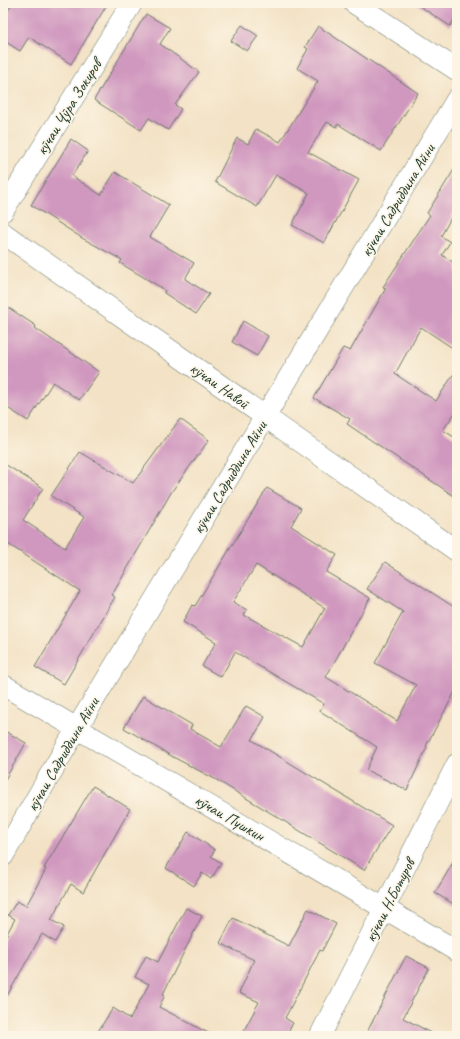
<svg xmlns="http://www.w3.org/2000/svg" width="460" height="1039" font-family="Caveat,sans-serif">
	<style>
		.building { fill: #d098bf; fill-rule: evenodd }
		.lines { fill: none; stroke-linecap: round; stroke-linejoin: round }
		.street-casing { stroke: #697767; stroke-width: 22 }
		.street { stroke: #fff; stroke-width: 21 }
		.labels { text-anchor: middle; stroke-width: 3; stroke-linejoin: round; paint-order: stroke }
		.street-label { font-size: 16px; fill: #1f3d34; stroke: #fcf5e5 }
	</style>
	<rect width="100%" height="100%" fill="#fcf5e5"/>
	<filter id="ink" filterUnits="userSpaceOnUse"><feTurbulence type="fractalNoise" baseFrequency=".025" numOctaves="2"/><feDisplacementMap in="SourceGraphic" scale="8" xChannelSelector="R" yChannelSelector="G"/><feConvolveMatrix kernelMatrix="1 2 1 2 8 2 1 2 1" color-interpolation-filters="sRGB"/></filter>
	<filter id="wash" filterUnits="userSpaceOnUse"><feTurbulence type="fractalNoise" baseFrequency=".012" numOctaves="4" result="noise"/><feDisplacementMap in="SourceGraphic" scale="16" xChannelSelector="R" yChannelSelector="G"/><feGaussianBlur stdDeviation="0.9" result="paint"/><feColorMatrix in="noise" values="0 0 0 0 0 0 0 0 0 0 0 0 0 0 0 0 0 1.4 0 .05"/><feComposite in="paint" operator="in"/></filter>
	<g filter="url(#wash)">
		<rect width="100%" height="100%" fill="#f3e2c5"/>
		<g id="blocks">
			<path class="building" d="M13 3H108L71 64 29 37 20 51 3 40V18Z
				M415 3H457V15L450 26Z
				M146 14 170 28 160 44 199 72 175 105 181 109 168 130 149 118 141 130 94 100Z
				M242 25 258 36 247 51 231 41Z
				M318 26 418 93 381 151 338 124 336 127 327 122 308 152 359 180 324 243 292 225 309 193 276 175 257 207 215 182 237 138 248 144 256 129 280 142 318 81 297 68 308 49 305 47Z
				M71 139 88 151 72 176 101 195 115 172 169 205 150 237 194 263 185 279 209 294 196 314 164 293 165 290 120 263 122 260 82 238 31 205Z
				M457 165V207L441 236 450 242 442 255 457 265V351L421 327 395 374 436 401 457 369V410L443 430 457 439V498L347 424 350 419 314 398 343 348 350 351 386 288 383 287 430 215 427 213Z
				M3 304 36 326 35 328 99 372 79 400 53 382 28 421 3 405Z
				M243 321 268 336 257 356 232 342Z
				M180 419 209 440 172 491 112 595 115 597 64 684 35 667 80 591 8 544 3 553V463L43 488 23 520 65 548 84 517 51 496 80 452 133 483Z
				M267 488 301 508 291 526 337 555 326 572 370 598 326 677 397 721 416 685 375 663 403 612 367 589 385 562 457 609V688L426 746 427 747 407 790 366 770 377 747 320 711 324 704 235 652 221 677 202 666 216 642 183 622 192 605 195 606ZM256 565 325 608 303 647 244 615 247 610 233 602Z
				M143 696 192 725 190 729 221 747 246 706 265 717 252 740 392 825 364 870 215 779 173 757 124 728Z
				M3 730 26 743 3 783Z
				M93 786 130 809 83 892 71 884 51 920 64 927 55 942 42 934 3 1003V941L15 919 8 915 17 901 26 906 46 869 44 868Z
				M188 832 215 850 211 856 221 863 211 879 202 873 194 886 166 868Z
				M457 856V906L435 893Z
				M186 908 202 916 163 994 165 995 159 1007 214 1036H95L113 1008 130 1019 149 984 135 977 146 956 158 962Z
				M308 909 336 924 322 951 320 950 285 1018 293 1023 286 1036H241L259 1002 239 993 254 960 220 943 233 918 289 946Z
				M406 956 429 968 403 1018 437 1036H365Z"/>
		</g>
	</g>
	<g filter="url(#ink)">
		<use href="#blocks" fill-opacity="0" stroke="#697767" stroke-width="1"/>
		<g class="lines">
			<defs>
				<path id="street" d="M354 3 457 70
					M3 211 132 3
					M3 233 457 551
					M3 685 457 951
					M3 856 77 728 457 99
					M320 1036 457 764"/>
			</defs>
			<use href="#street" class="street-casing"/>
			<use href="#street" class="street"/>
		</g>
	</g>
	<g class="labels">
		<g class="street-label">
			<text transform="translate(68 107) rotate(-58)" y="6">кӯчаи Ҷӯра Зокиров</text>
			<text transform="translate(397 200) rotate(-59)" y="6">кӯчаи Садриддина Айни</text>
			<text transform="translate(220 385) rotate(35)" y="6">кӯчаи Навоӣ</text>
			<text transform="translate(229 477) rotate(-59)" y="6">кӯчаи Садриддина Айни</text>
			<text transform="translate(62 754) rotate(-60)" y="6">кӯчаи Садриддина Айни</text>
			<text transform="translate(230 817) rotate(30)" y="6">кӯчаи Пушкин</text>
			<text transform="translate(389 900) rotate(-63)" y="6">кӯчаи Н.Ботуров</text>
		</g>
	</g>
	<rect width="460" height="1039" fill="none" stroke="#fcf5e5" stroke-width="16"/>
</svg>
